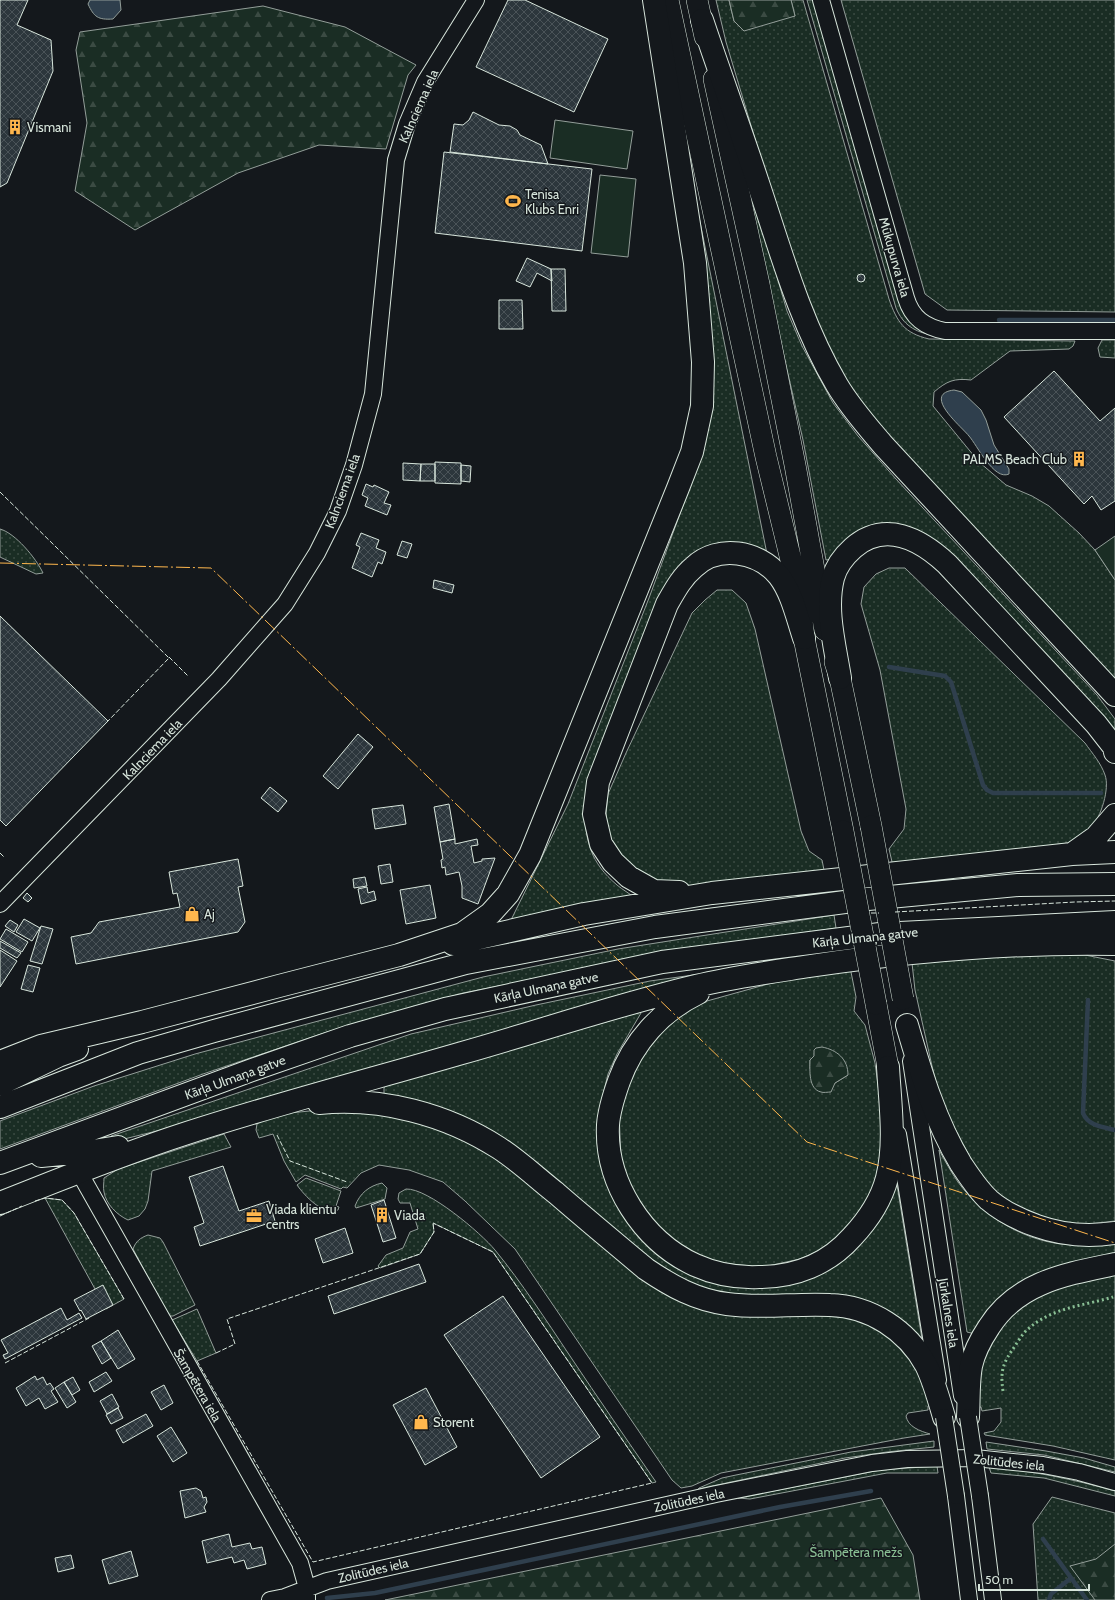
<svg xmlns="http://www.w3.org/2000/svg" width="1115" height="1600" font-family="Cabin,sans-serif">
	<style>
		.grass { fill: url(#grass-dots); stroke: #939e99; fill-rule: evenodd }
		.forest { fill: url(#forest-firs); stroke: #939e99 }
		.garden { fill: #1a2d24; stroke: #939e99 }
		.water { fill: #2f3f4d; stroke: #939e99 }
		.lines { fill: none; stroke-linecap: round; stroke-linejoin: round }
		.stream { stroke: #2f3f4d; stroke-width: 4.5 }
		.building { fill: url(#building-cross-hatch); stroke: #d8e6dc }
		.minor-casing { stroke: #d8e6dc; stroke-width: 18 }
		.major-casing { stroke: #d8e6dc; stroke-width: 22 }
		.highway-casing { stroke: #d8e6dc; stroke-width: 24 }
		.minor { stroke: #14181c; stroke-width: 16 }
		.major { stroke: #14181c; stroke-width: 21 }
		.highway { stroke: #14181c; stroke-width: 22 }
		.minor-bridge-casing { stroke: #d8e6dc; stroke-width: 18; stroke-linecap: butt }
		.major-bridge-casing { stroke: #d8e6dc; stroke-width: 22; stroke-linecap: butt }
		.minor-bridge { stroke: #14181c; stroke-width: 16 }
		.major-bridge { stroke: #14181c; stroke-width: 21 }
		.hedge { stroke: #8ac095; stroke-width: 3; stroke-dasharray: 2 3; stroke-linecap: butt }
		.fence { stroke: #d8e6dc; stroke-width: 1; stroke-dasharray: 5 2; stroke-linecap: butt }
		.power { stroke: #ffb74d; stroke-width: 1; stroke-dasharray: 14 3 2 3; stroke-linecap: butt }
		.labels { text-anchor: middle; stroke-width: 3; stroke-linejoin: round; paint-order: stroke }
		.street-label { font-size: 13px; fill: #d8e6dc; stroke: #14181c }
		.poi-label { font-size: 13px; fill: #d8e6dc; stroke: #14181c; text-anchor: start }
		.park-label { font-size: 13px; fill: #8ac095; stroke: #14181c }
	</style>
	<defs>
		<pattern id="grass-dots" width="8" height="8" patternUnits="userSpaceOnUse"><rect width="8" height="8" fill="#1a2d24"/><path d="M2 2h.1M6 6h.1" fill="none" stroke="#3b4b43" stroke-width="1.8" stroke-linecap="round"/></pattern>
		<pattern id="forest-firs" width="22" height="20" patternUnits="userSpaceOnUse"><rect width="22" height="20" fill="#1a2d24"/><path d="M5 1l3.5 6h-7zM16 11l3.5 6h-7z" fill="#3b4b43"/></pattern>
		<pattern id="building-cross-hatch" width="8" height="8" patternUnits="userSpaceOnUse"><rect width="8" height="8" fill="#2c363c"/><path d="M0 0l8 8M0 8l8-8" fill="none" stroke="#4a5358"/></pattern>
	</defs>
	<rect width="100%" height="100%" fill="#14181c"/>
	<path class="grass" d="M716 0H729L734 21 795 16 791 0H803L889 299C897 322 904 333 929 339L1075 341 1073 346 1069 349 1010 351 971 380C954 378 947 381 934 392L933 406 979 462 1006 485 1032 496 1049 506 1079 533 1095 550 1115 580V681L900 452 853 391 831 354 805 298 764 169 726 42Z
		M807 0H814L902 308C908 323 917 330 932 335 915 332 903 325 896 308Z
		M841 0H1115V312L947 310 925 294Z
		M751 188 787 311 802 346 833 403 858 436 896 479 1097 695 1115 719V740L943 548 919 531 892 525 832 559 826 560 803 440 747 192Z
		M697 207 767 554 698 553 584 808C586 842 590 862 617 885 623 890 629 893 635 898L511 920 568 804 649 598 698 465Z
		M1102 340H1115V358L1100 357 1098 348Z
		M0 529C15 533 36 558 43 573L36 574 0 557Z
		M889 568H905L1085 743C1092 753 1101 763 1105 775 1110 788 1101 818 1091 827 1085 834 1076 838 1068 843L893 866 889 849 904 829 906 809 880 670 861 604 864 587 876 574Z
		M717 590H732L746 603 755 629 801 831 809 851 822 860 825 875 701 886 656 884 627 866 609 837 606 814 608 794 626 753 692 613 705 600Z
		M834 915 836 928 681 950 463 993 327 1032 203 1074 0 1149V1121L94 1086 195 1054 483 977 618 949Z
		M839 950V954L181 1125 112 1142 110 1139 111 1136 411 1034 536 1005 650 981 715 972Z
		M1002 954 1085 955 1115 961V1221L1088 1224H1066L1039 1217 1009 1204 992 1188 974 1165 941 1102 932 1066 915 990 912 963Z
		M850 967 856 997 854 1011 865 1025 875 1063 882 1114 881 1152 874 1187 855 1218 827 1247 800 1259 763 1267 719 1263 699 1257 667 1235 642 1207 629 1184 621 1157 619 1113 626 1083 644 1049 683 1012 707 1001 768 984ZM814 1056 848 1075 835 1083 810 1069V1060Z
		M640 1012 641 1013 617 1054 608 1074 599 1111 621 1212 643 1241 661 1257 674 1266 739 1287H775L799 1282 855 1250 878 1223 897 1185 922 1339 920 1340 904 1325 710 1293 663 1273 533 1165 384 1097V1088L385 1086Z
		M317 1110H375L442 1128 495 1155 646 1279 838 1312 884 1330 913 1359 932 1405 928 1406V1410L908 1413 906 1416C908 1427 920 1431 930 1434L904 1438 721 1473 692 1486 681 1488 672 1480 515 1249 465 1201 443 1182 409 1170 379 1165 361 1173 347 1188 343 1187 341 1189 305 1175 296 1182 284 1161 273 1134 259 1138 256 1130 257 1124C270 1112 299 1113 317 1110Z
		M224 1134 231 1147 152 1171 148 1201 145 1209 139 1216 128 1220C117 1215 106 1204 104 1192 103 1188 104 1182 104 1178L118 1169Z
		M939 1150C945 1161 951 1172 958 1182 984 1218 1027 1243 1072 1245 1086 1245 1101 1243 1115 1242V1257L1103 1259 975 1334 967 1332Z
		M306 1178 341 1191 336 1206 339 1207 338 1210C324 1217 304 1195 297 1185Z
		M382 1183 387 1188 385 1199 356 1208 355 1206C360 1193 369 1186 382 1183Z
		M406 1189C428 1188 481 1233 495 1250 522 1283 546 1320 570 1356 598 1398 627 1440 656 1482L652 1483 493 1252 433 1223 434 1232 420 1254 380 1268 378 1266 386 1255 403 1248 410 1232 418 1229 410 1203H400L398 1199 399 1193Z
		M45 1198 62 1200 74 1213 124 1299 106 1309Z
		M148 1235 160 1238 163 1242 195 1305 173 1316H169L133 1249C136 1241 140 1238 148 1235Z
		M1115 1272V1460L1053 1446 985 1435 984 1433 994 1431 1001 1422V1408L982 1411 981 1407H978L980 1367 999 1325 1040 1292Z
		M197 1309 216 1353 197 1361 172 1320Z
		M934 1441V1447L887 1452 845 1458 698 1489 699 1488 722 1478 736 1475 851 1452Z
		M986 1442 1046 1451 1084 1458 1115 1467V1472L1044 1455 987 1449Z
		M937 1466 938 1473H887L750 1499 738 1498 880 1470Z
		M989 1467C1034 1471 1072 1479 1115 1491V1496L1044 1478 991 1473Z
		M1052 1497 1115 1513V1600H1038L1033 1524Z"/>
	<path class="forest" d="M729 0H791L795 16 744 31 734 21Z
		M263 6 345 27 416 65 408 75 386 149 319 145 238 173 135 230 75 191 87 123 76 50 80 32Z
		M822 1047C837 1050 848 1059 848 1075L835 1083 831 1092C828 1092 823 1093 821 1092 808 1089 810 1070 810 1060L814 1056V1050L816 1048Z
		M881 1498 913 1555 920 1600H385Z
		M1115 1544V1600H1095L1070 1566 1096 1559Z"/>
	<path class="garden" d="M555 120 633 131 627 169 550 158Z
		M600 175 636 179 628 257 591 253Z
		M1115 536V580L1095 550Z"/>
	<path class="water" d="M90 0H120L121 10 113 19C98 20 94 17 88 4Z
		M954 390 962 392 981 410 986 420 994 445 1009 469V474C994 481 977 445 969 436 962 427 921 394 954 390Z"/>
	<g class="lines">
		<path class="stream" d="M999 320H1115
			M889 667 945 676 951 682 983 785 987 790 993 793H1101
			M1088 1000 1083 1113C1088 1126 1103 1127 1115 1130
			M1043 1539 1087 1600
			M327 1598 375 1593 780 1507 871 1491
			M1049 1600 1051 1594 1071 1578"/>
	</g>
	<path class="building" d="M0 0H28L17 25 51 40 53 71 7 183 0 187Z
		M508 0H525L608 39 574 112 476 67Z
		M473 112 499 125 510 126 517 130 520 135 541 145 548 164 450 152 454 124 463 125 469 120Z
		M444 152 592 169 582 251 435 233Z
		M527 258 551 269 552 281 537 273 530 287 516 281Z
		M551 269H565L566 311H552Z
		M857 278a4 4 0 1 1 8 0a4 4 0 1 1-8 0Z
		M499 300H522L523 329H499Z
		M1054 371 1100 421 1115 408V501L1101 510 1092 496 1084 504 1004 417Z
		M435 462 461 463V484L435 483Z
		M403 463 421 464 420 481 403 480Z
		M421 464H435V481H420Z
		M461 465 471 466 470 482 461 481Z
		M366 484 373 487 374 485 389 492 384 503 391 505 387 515 365 506 368 498 362 495Z
		M361 533 379 540 376 548 386 552 382 564 378 562 372 577 352 568 360 547 356 545Z
		M402 541 412 544 407 558 397 555Z
		M434 580 454 585 452 593 433 588Z
		M0 616 108 721 6 826 0 820Z
		M358 734 373 747 338 789 323 776Z
		M270 787 287 801 278 812 261 798Z
		M449 804 455 839 440 842 434 807Z
		M403 805 406 824 375 829 372 809Z
		M455 839V844L477 839 478 845 471 846 474 863 482 861V859L495 858 478 904 462 898V886L459 872 446 875 445 867 442 868 441 860 443 859 440 842Z
		M238 859 243 886 238 887 245 922 238 932 76 964 71 937 91 933 99 922 180 907 177 893 173 894 169 872Z
		M390 864 393 882 381 884 378 866Z
		M365 877 367 886 354 888 353 879Z
		M430 885 436 918 406 924 400 890Z
		M367 887 368 893 374 891 376 900 361 904 358 889Z
		M27 893 32 898 28 902 23 898Z
		M24 919 40 928 32 941 16 932Z
		M10 920 18 925 14 932 5 926Z
		M41 926 53 929 42 964 30 961Z
		M6 929 28 942 22 952 0 939Z
		M0 941 21 953 17 958 0 948Z
		M0 950 17 961 0 987Z
		M28 965 40 968 33 992 21 989Z
		M223 1166 239 1211 269 1201 275 1221 200 1246 194 1227 204 1223 189 1177Z
		M384 1200 396 1238 383 1242 371 1205Z
		M345 1228 353 1253 323 1263 315 1239Z
		M419 1264 426 1282 334 1314 328 1296Z
		M103 1285 113 1305 86 1319 81 1310 80 1311 74 1300Z
		M503 1296 600 1437 541 1478 444 1335Z
		M61 1308 67 1320 79 1313 82 1318 5 1359 3 1355 8 1353 1 1340Z
		M118 1330 135 1359 118 1369 101 1341Z
		M101 1341 111 1358 102 1364 92 1346Z
		M106 1372 112 1381 94 1392 89 1382Z
		M35 1376 37 1380 43 1377 47 1385 50 1383 54 1389 51 1391 58 1402 45 1409 39 1398 26 1406 16 1388Z
		M73 1377 80 1390 72 1395 64 1382Z
		M64 1382 76 1402 67 1408 55 1388Z
		M164 1385 173 1403 161 1410 151 1392Z
		M426 1388 457 1447 425 1465 393 1405Z
		M112 1394 119 1407 107 1414 100 1401Z
		M118 1408 123 1418 111 1424 106 1415Z
		M146 1414 153 1426 123 1443 116 1430Z
		M171 1427 187 1453 173 1462 157 1436Z
		M196 1488 201 1491 203 1498 206 1497 207 1502 204 1507 206 1512 185 1518 180 1491Z
		M229 1534 232 1547 250 1543 252 1549 262 1547 266 1564 247 1569 244 1560 234 1563 232 1557 207 1563 202 1541Z
		M131 1551 138 1576 109 1584 102 1560Z
		M71 1555 74 1568 58 1572 55 1558Z"/>
	<g class="lines">
		<defs>
			<path id="minor" d="M821 0 906 298C912 318 925 327 945 331H1115
				M0 904 219 679 285 604 317 553 338 511 354 465 373 394 396 160 407 124 425 82 476 0
				M911 1061 962 1396
				M898 1134 938 1380
				M79 1172 300 1563 307 1588V1600
				M956 1496 969 1600
				M980 1496 993 1600
				M270 1600 285 1597 327 1581 716 1494 872 1463 907 1459 975 1458 1043 1465 1079 1472 1115 1482"/>
			<path id="major" d="M668 0 766 457 799 593 804 638 843 831
				M697 0 705 37
				M714 79 759 284 795 465 825 630
				M835 662 840 678 871 826
				M876 1004 888 1067"/>
			<path id="highway" d="M702 20C720 74 740 128 758 183 781 252 800 322 837 385 850 407 867 426 883 445L1115 695
				M840 678C835 646 825 610 833 578 836 567 844 556 853 548 885 520 920 539 947 564L1096 724 1114 747 1115 752
				M1072 854 1096 837 1115 815
				M679 892 654 891 629 877 613 862 601 844 594 814 598 782 667 604C675 590 682 577 694 567 718 544 759 551 779 576 792 593 797 617 804 638
				M453 944 584 914 712 893 1072 854 1115 852
				M698 993C661 1011 633 1042 619 1081 614 1095 609 1110 608 1125 605 1183 643 1241 695 1265 715 1274 737 1278 759 1277 795 1277 828 1264 852 1237 868 1220 881 1201 887 1178 896 1143 890 1103 888 1067
				M907 1025C921 1073 935 1121 961 1164 969 1176 978 1190 989 1200 1003 1212 1020 1220 1037 1226 1062 1235 1088 1237 1115 1233
				M0 1062 41 1046 142 1022 279 986 399 955 462 934 490 914 508 894 530 855 678 488 692 452 702 406 703 362 695 263 654 0
				M0 1084 58 1056 77 1049
				M319 1103C381 1097 446 1114 499 1148 519 1161 537 1178 556 1193 586 1219 616 1244 646 1269 671 1286 696 1300 727 1304 761 1309 796 1303 830 1305 870 1306 907 1330 926 1365 934 1381 939 1400 944 1417
				M0 1107 138 1053 214 1031 466 963 655 927 868 899 1018 885 1115 884
				M41 1156 93 1151 118 1147
				M0 1163 252 1070 350 1036 445 1009 662 962 880 934 1115 922
				M0 1203C61 1179 122 1154 184 1134 276 1104 369 1080 462 1053 540 1031 616 1005 696 986 733 977 771 972 810 966 911 951 1013 942 1115 944
				M968 1417C969 1400 968 1382 971 1366 974 1352 981 1339 989 1327 1017 1282 1067 1274 1115 1264"/>
		</defs>
		<use href="#minor" class="minor-casing"/>
		<use href="#major" class="major-casing"/>
		<use href="#highway" class="highway-casing"/>
		<use href="#minor" class="minor"/>
		<use href="#major" class="major"/>
		<use href="#highway" class="highway"/>
		<defs>
			<path id="minor-bridge" d="M944 1417 956 1496
				M968 1417 980 1496"/>
			<path id="major-bridge" d="M871 826 903 999
				M843 831 876 1004"/>
		</defs>
		<use href="#minor-bridge" class="minor-bridge-casing"/>
		<use href="#major-bridge" class="major-bridge-casing"/>
		<use href="#minor-bridge" class="minor-bridge"/>
		<use href="#major-bridge" class="major-bridge"/>
		<path class="hedge" d="M1003 1391C1000 1370 1003 1363 1015 1346 1019 1340 1023 1333 1028 1329 1053 1307 1083 1306 1113 1297"/>
		<path class="fence" d="M0 492 169 658 108 721
			M169 657 188 676
			M0 853 4 857
			M895 912 1075 902 1115 901
			M871 913H879
			M277 1135 290 1161 347 1182
			M35 1201 45 1198 62 1200 74 1213 124 1299
			M0 1216 22 1206
			M216 1353 235 1344 227 1319 420 1254 434 1232 433 1223
			M197 1361 313 1562 652 1483 493 1252 433 1223
			M5 1363 89 1318"/>
		<path class="power" d="M0 563 211 568 807 1142 1115 1243"/>
	</g>
	<defs>
		<symbol id="building-bare" viewBox="-9 -9 18 18"><path d="M-4-6H4V6H1V3H-1V6H-4ZM-2.5-4.3h1.7v1.8h-1.7ZM.8-4.3h1.7v1.8H.8ZM-2.5-1h1.7V.8h-1.7ZM.8-1h1.7V.8H.8Z" fill="#ffb74d" stroke="#14181c" stroke-width="2.5" paint-order="stroke"/></symbol>
		<symbol id="stadium-bare" viewBox="-9 -9 18 18"><path d="M0-5a6.5 5 0 1 0 0 10a6.5 5 0 1 0 0-10ZM-3.5-1.8h7v3.6h-7Z" fill="#ffb74d" stroke="#14181c" stroke-width="2.5" paint-order="stroke"/></symbol>
		<symbol id="shop-bare" viewBox="-9 -9 18 18"><path d="M-5-2.5h2.3a2.7 3.5 0 0 1 5.4 0H5L5.5 6h-11ZM-1.5-2.5h3a1.5 2.3 0 0 0-3 0Z" fill="#ffb74d" stroke="#14181c" stroke-width="2.5" paint-order="stroke"/></symbol>
		<symbol id="office-bare" viewBox="-9 -9 18 18"><path d="M-6-3h4V-5.5h4V-3h4V5H-6ZM-1-4.5V-3h2v-1.5ZM-6 0V1H6V0Z" fill="#ffb74d" stroke="#14181c" stroke-width="2.5" paint-order="stroke"/></symbol>
	</defs>
	<g fill-rule="evenodd">
		<use href="#building-bare" x="4" y="116" width="22" height="22"/>
		<use href="#stadium-bare" x="502" y="190" width="22" height="22"/>
		<use href="#building-bare" x="1068" y="448" width="22" height="22"/>
		<use href="#shop-bare" x="181" y="903" width="22" height="22"/>
		<use href="#building-bare" x="371" y="1204" width="22" height="22"/>
		<use href="#office-bare" x="243" y="1205" width="22" height="22"/>
		<use href="#shop-bare" x="410" y="1411" width="22" height="22"/>
	</g>
	<g class="labels">
		<g class="street-label">
			<text transform="translate(418 106) rotate(-66)" y="5">Kalnciema iela</text>
			<text transform="translate(895 257) rotate(74)" y="5">Mūkupurva iela</text>
			<text transform="translate(342 491) rotate(-70)" y="5">Kalnciema iela</text>
			<text transform="translate(152 749) rotate(-46)" y="5">Kalnciema iela</text>
			<text transform="translate(865 937) rotate(-6)" y="5">Kārļa Ulmaņa gatve</text>
			<text transform="translate(546 987) rotate(-12)" y="5">Kārļa Ulmaņa gatve</text>
			<text transform="translate(235 1077) rotate(-20)" y="5">Kārļa Ulmaņa gatve</text>
			<text transform="translate(949 1313) rotate(81)" y="5">Jūrkalnes iela</text>
			<text transform="translate(198 1385) rotate(60)" y="5">Šampētera iela</text>
			<text transform="translate(1009 1462) rotate(6)" y="5">Zolitūdes iela</text>
			<text transform="translate(689 1500) rotate(-12)" y="5">Zolitūdes iela</text>
			<text transform="translate(373 1570) rotate(-13)" y="5">Zolitūdes iela</text>
		</g>
		<g class="poi-label">
			<text x="27" y="132">Vismani</text>
			<text x="525" y="199">Tenisa<tspan x="525" dy="15">Klubs Enri</tspan></text>
			<text x="1067" y="464" text-anchor="end">PALMS Beach Club</text>
			<text x="204" y="919">Aj</text>
			<text x="266" y="1214">Viada klientu<tspan x="266" dy="15">centrs</tspan></text>
			<text x="394" y="1220">Viada</text>
			<text x="433" y="1427">Storent</text>
		</g>
		<g class="park-label">
			<text x="856" y="1557">Šampētera mežs</text>
		</g>
	</g>
	<path d="M979 1584v6h110v-6" fill="none" stroke="#d8e6dc" stroke-width="2"/>
	<text x="985" y="1584" font-size="12" fill="#d8e6dc" stroke="#14181c" stroke-width="3" paint-order="stroke">50 m</text>
</svg>
